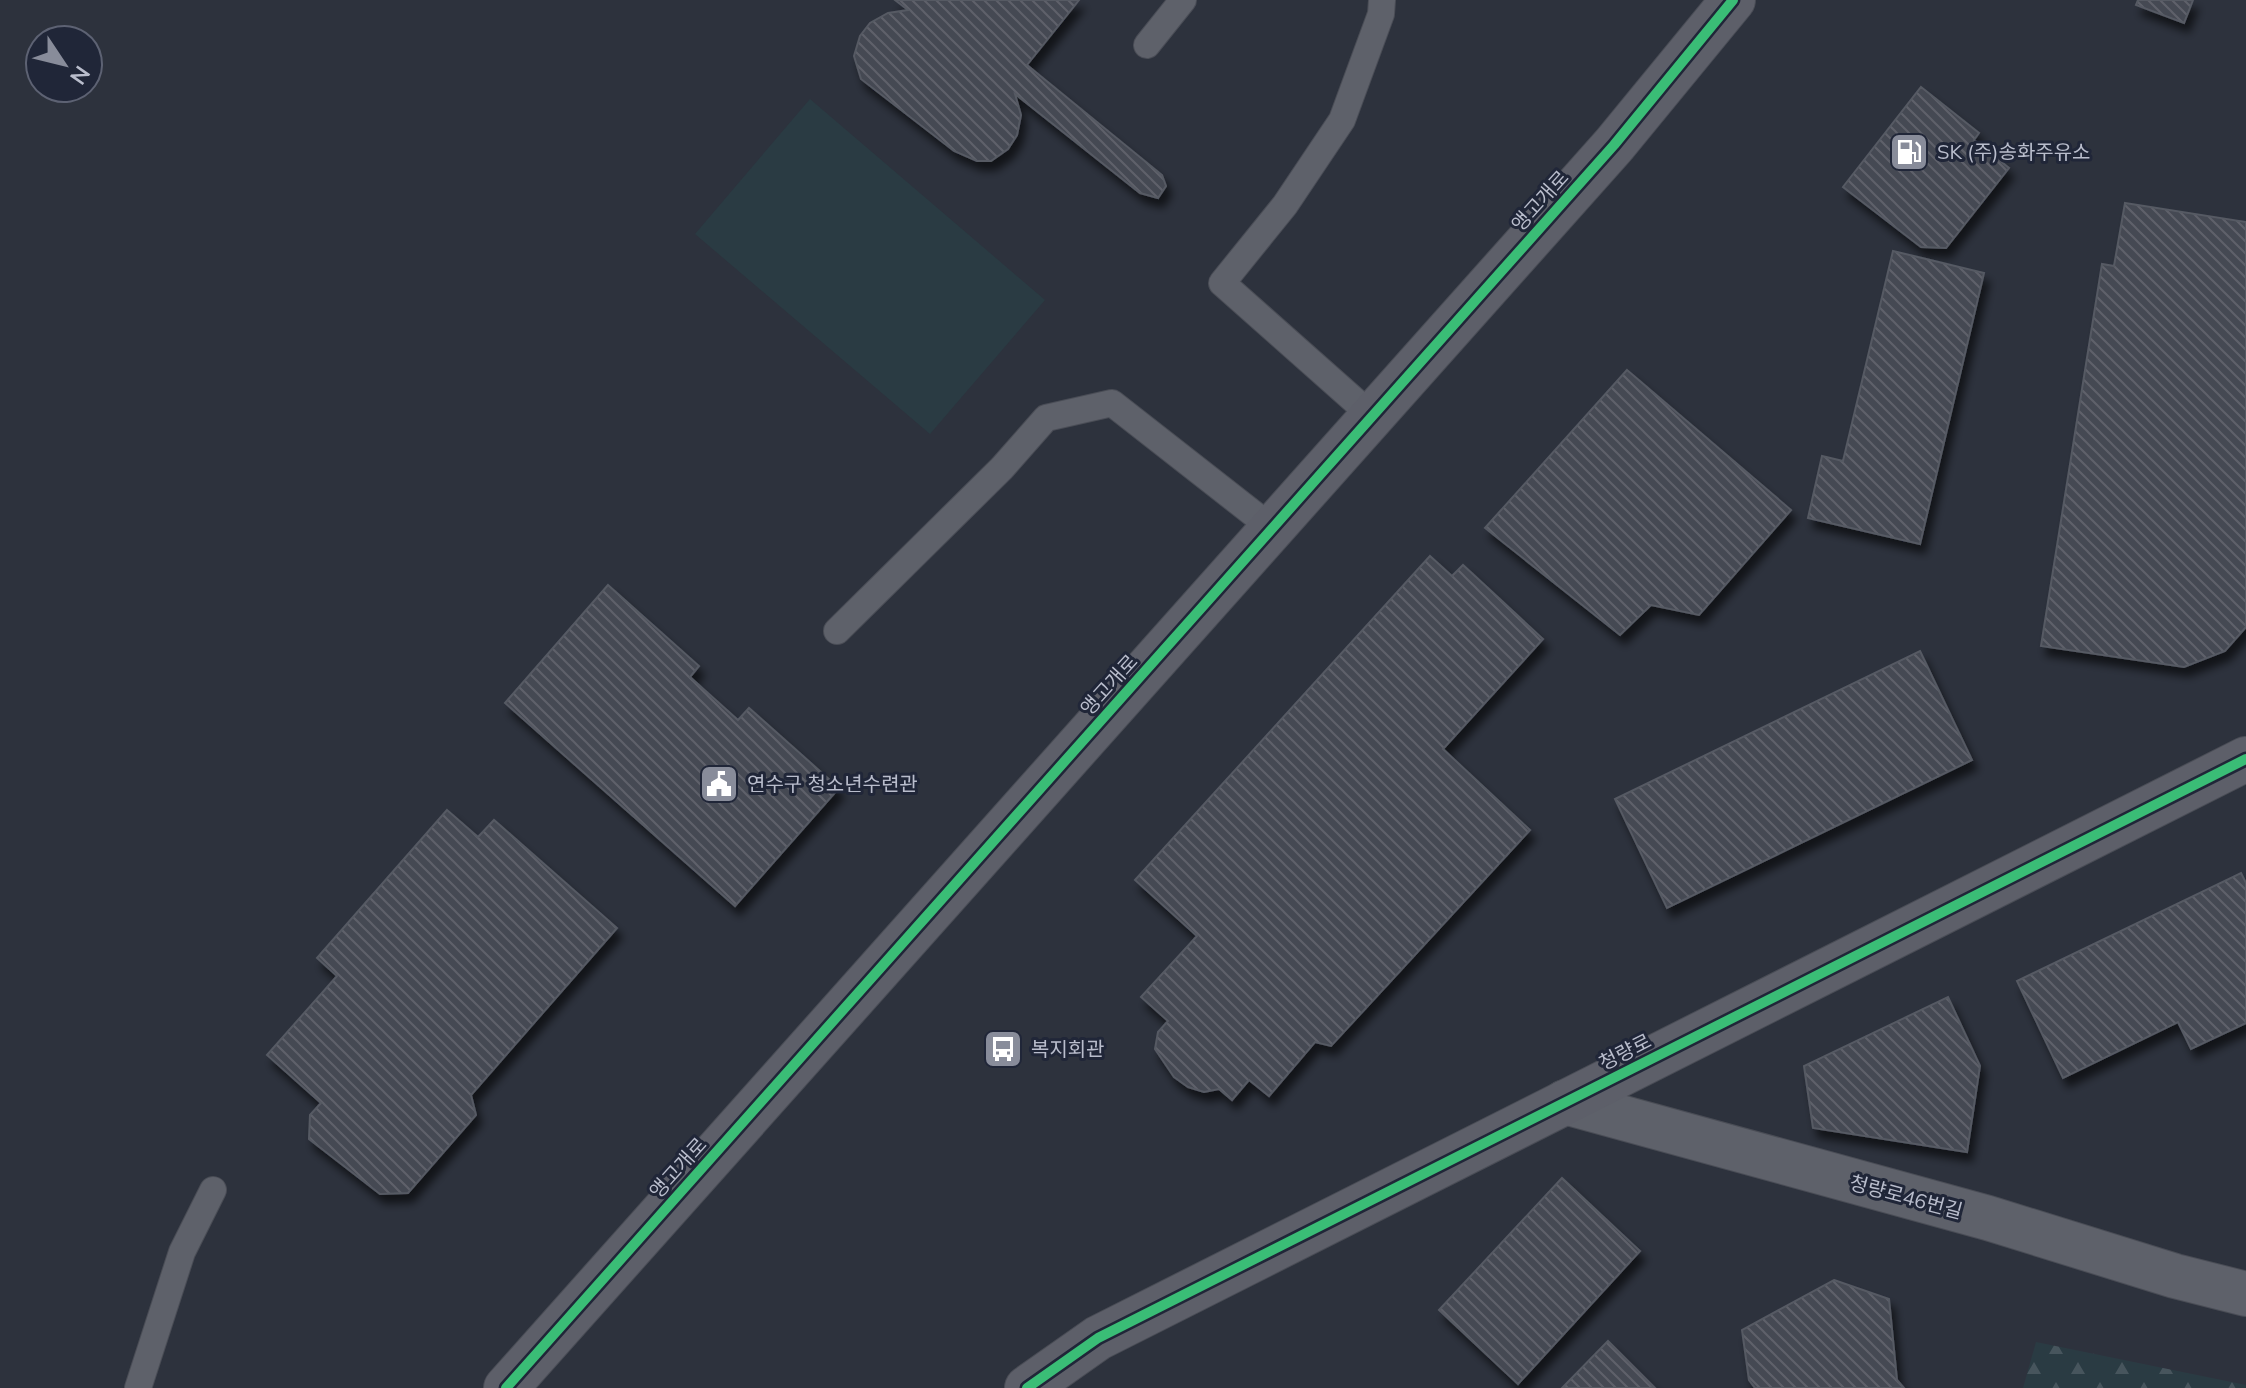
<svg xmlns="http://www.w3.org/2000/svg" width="2246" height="1388" font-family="Mulish,'Noto Sans KR',sans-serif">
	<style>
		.green { fill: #2a3b43 }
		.forest { fill: url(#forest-firs) }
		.building { fill: url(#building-back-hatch); stroke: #565a64; stroke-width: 2; filter: url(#shadow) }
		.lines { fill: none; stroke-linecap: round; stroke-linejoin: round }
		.lane-casing { stroke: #4a4d56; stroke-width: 28 }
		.street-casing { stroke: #4a4d56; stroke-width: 46 }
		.secondary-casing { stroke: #4a4d56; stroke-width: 46 }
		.lane { stroke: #5e616a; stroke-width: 26 }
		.street { stroke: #5e616a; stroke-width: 44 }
		.secondary { stroke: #5d5f69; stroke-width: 44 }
		.cycleway-casing { stroke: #202638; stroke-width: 15 }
		.cycleway { stroke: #3abd76; stroke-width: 10 }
		.labels { text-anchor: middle; stroke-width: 6; stroke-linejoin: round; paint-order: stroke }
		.poi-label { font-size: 20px; fill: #b9bdcc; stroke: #202638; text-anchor: start }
		.street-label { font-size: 20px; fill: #b9bdcc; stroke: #202638 }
	</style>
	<defs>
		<pattern id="forest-firs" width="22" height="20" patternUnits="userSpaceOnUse" patternTransform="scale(2)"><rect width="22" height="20" fill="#2a3b43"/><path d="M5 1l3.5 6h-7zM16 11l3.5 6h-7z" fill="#47555d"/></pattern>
		<pattern id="building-back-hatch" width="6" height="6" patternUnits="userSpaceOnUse" patternTransform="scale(2)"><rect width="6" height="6" fill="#454952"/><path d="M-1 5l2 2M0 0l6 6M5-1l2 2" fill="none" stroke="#5e616a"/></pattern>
		<filter id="shadow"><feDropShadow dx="5" dy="9" stdDeviation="4" flood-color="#0009"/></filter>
	</defs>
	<rect width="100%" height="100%" fill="#2d323d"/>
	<path class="green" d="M810 99 1045 300 930 434 695 234Z"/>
	<path class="forest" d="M2036 1342 2246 1385V1388H2023Z"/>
	<path class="building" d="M895 0H1079L1027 65 1162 175 1166 186 1158 198 1140 193 1015 94 1021 115 1017 135 1008 149 991 161H977L954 151 861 79 854 56 860 36 870 23 888 13 908 10Z
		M2138 0H2193L2184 23 2136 5Z
		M1921 87 1979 133 1974 140 2009 168 1946 248 1921 247 1843 187Z
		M2125 203 2246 222V627L2225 651 2184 667 2041 646 2102 264 2114 266Z
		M1893 251 1984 273 1920 544 1808 518 1822 456 1843 461Z
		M1627 370 1791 510 1699 615 1651 605 1620 635 1485 528Z
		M1430 556 1452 576 1463 565 1543 639 1443 749 1530 830 1331 1046 1315 1042 1269 1096 1249 1080 1232 1100 1219 1089 1204 1092 1188 1087 1174 1077 1155 1049 1158 1032 1168 1021 1141 997 1197 936 1135 880Z
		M608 585 699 666 690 677 738 720 749 708 839 788 735 906 505 703Z
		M1920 651 1972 760 1667 908 1615 799Z
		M447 810 478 837 494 820 617 928 471 1095 476 1115 408 1193 380 1194 309 1139 310 1115 321 1103 267 1055 337 976 317 958Z
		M2241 873 2246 883V1023L2191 1049 2178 1022 2063 1078 2017 981Z
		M1948 997 1980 1066 1967 1152 1813 1128 1804 1066Z
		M1562 1178 1640 1251 1518 1384 1439 1310Z
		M1834 1280 1889 1299 1897 1380 1904 1388H1755L1749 1380 1742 1330Z
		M1608 1341 1655 1388H1562Z"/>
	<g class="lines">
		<defs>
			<path id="lane" d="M1147 45 1183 0
				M1372 416 1222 283 1285 205 1342 120 1381 14 1382 0
				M837 631 1002 468 1046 418 1112 403 1273 529
				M138 1388 182 1252 213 1190"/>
			<path id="street" d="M1565 1102 1988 1218 2175 1276 2246 1294"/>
			<path id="secondary" d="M506 1388 1614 145 1733 0
				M1027 1388 1098 1338 2246 759"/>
		</defs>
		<use href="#lane" class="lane-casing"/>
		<use href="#street" class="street-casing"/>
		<use href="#secondary" class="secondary-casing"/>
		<use href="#lane" class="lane"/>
		<use href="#street" class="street"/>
		<use href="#secondary" class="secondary"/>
		<defs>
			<path id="cycleway" d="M506 1388 1614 145 1733 0
				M1027 1388 1098 1338 2246 759"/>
		</defs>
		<use href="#cycleway" class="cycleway-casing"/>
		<use href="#cycleway" class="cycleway"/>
	</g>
	<defs>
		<symbol id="fuel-square" viewBox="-11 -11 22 22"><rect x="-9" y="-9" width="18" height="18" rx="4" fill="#888c9a" stroke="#202638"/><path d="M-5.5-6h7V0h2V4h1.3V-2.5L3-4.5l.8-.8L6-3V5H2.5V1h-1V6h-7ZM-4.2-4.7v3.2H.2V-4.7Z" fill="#fff"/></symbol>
		<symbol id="civic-square" viewBox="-11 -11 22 22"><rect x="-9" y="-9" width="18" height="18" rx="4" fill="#888c9a" stroke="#202638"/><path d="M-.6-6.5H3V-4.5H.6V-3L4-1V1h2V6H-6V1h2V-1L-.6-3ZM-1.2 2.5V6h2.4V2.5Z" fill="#fff"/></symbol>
		<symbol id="bus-square" viewBox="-11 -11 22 22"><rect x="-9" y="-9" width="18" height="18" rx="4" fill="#888c9a" stroke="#202638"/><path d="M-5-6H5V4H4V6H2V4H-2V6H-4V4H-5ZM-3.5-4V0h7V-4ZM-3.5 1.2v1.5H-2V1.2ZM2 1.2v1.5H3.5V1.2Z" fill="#fff"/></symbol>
	</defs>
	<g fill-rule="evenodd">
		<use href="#fuel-square" x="1887" y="130" width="44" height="44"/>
		<use href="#civic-square" x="697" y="762" width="44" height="44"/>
		<use href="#bus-square" x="981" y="1027" width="44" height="44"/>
	</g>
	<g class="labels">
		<g class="poi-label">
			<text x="1937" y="159">SK (주)송화주유소</text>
			<text x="747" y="791">연수구 청소년수련관</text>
			<text x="1031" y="1056">복지회관</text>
		</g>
		<g class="street-label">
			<text transform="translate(1540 201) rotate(-48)" y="7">앵고개로</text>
			<text transform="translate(1109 685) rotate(-48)" y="7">앵고개로</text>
			<text transform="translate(1625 1052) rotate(-27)" y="7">청량로</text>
			<text transform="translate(678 1168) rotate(-48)" y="7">앵고개로</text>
			<text transform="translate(1906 1197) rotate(15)" y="7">청량로46번길</text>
		</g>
	</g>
	<g transform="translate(64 64) rotate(125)"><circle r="38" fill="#202638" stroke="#5d6273" stroke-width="2"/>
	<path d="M0-6L14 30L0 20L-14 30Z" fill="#888c9a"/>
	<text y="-12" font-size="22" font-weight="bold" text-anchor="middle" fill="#b9bdcc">N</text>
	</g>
</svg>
